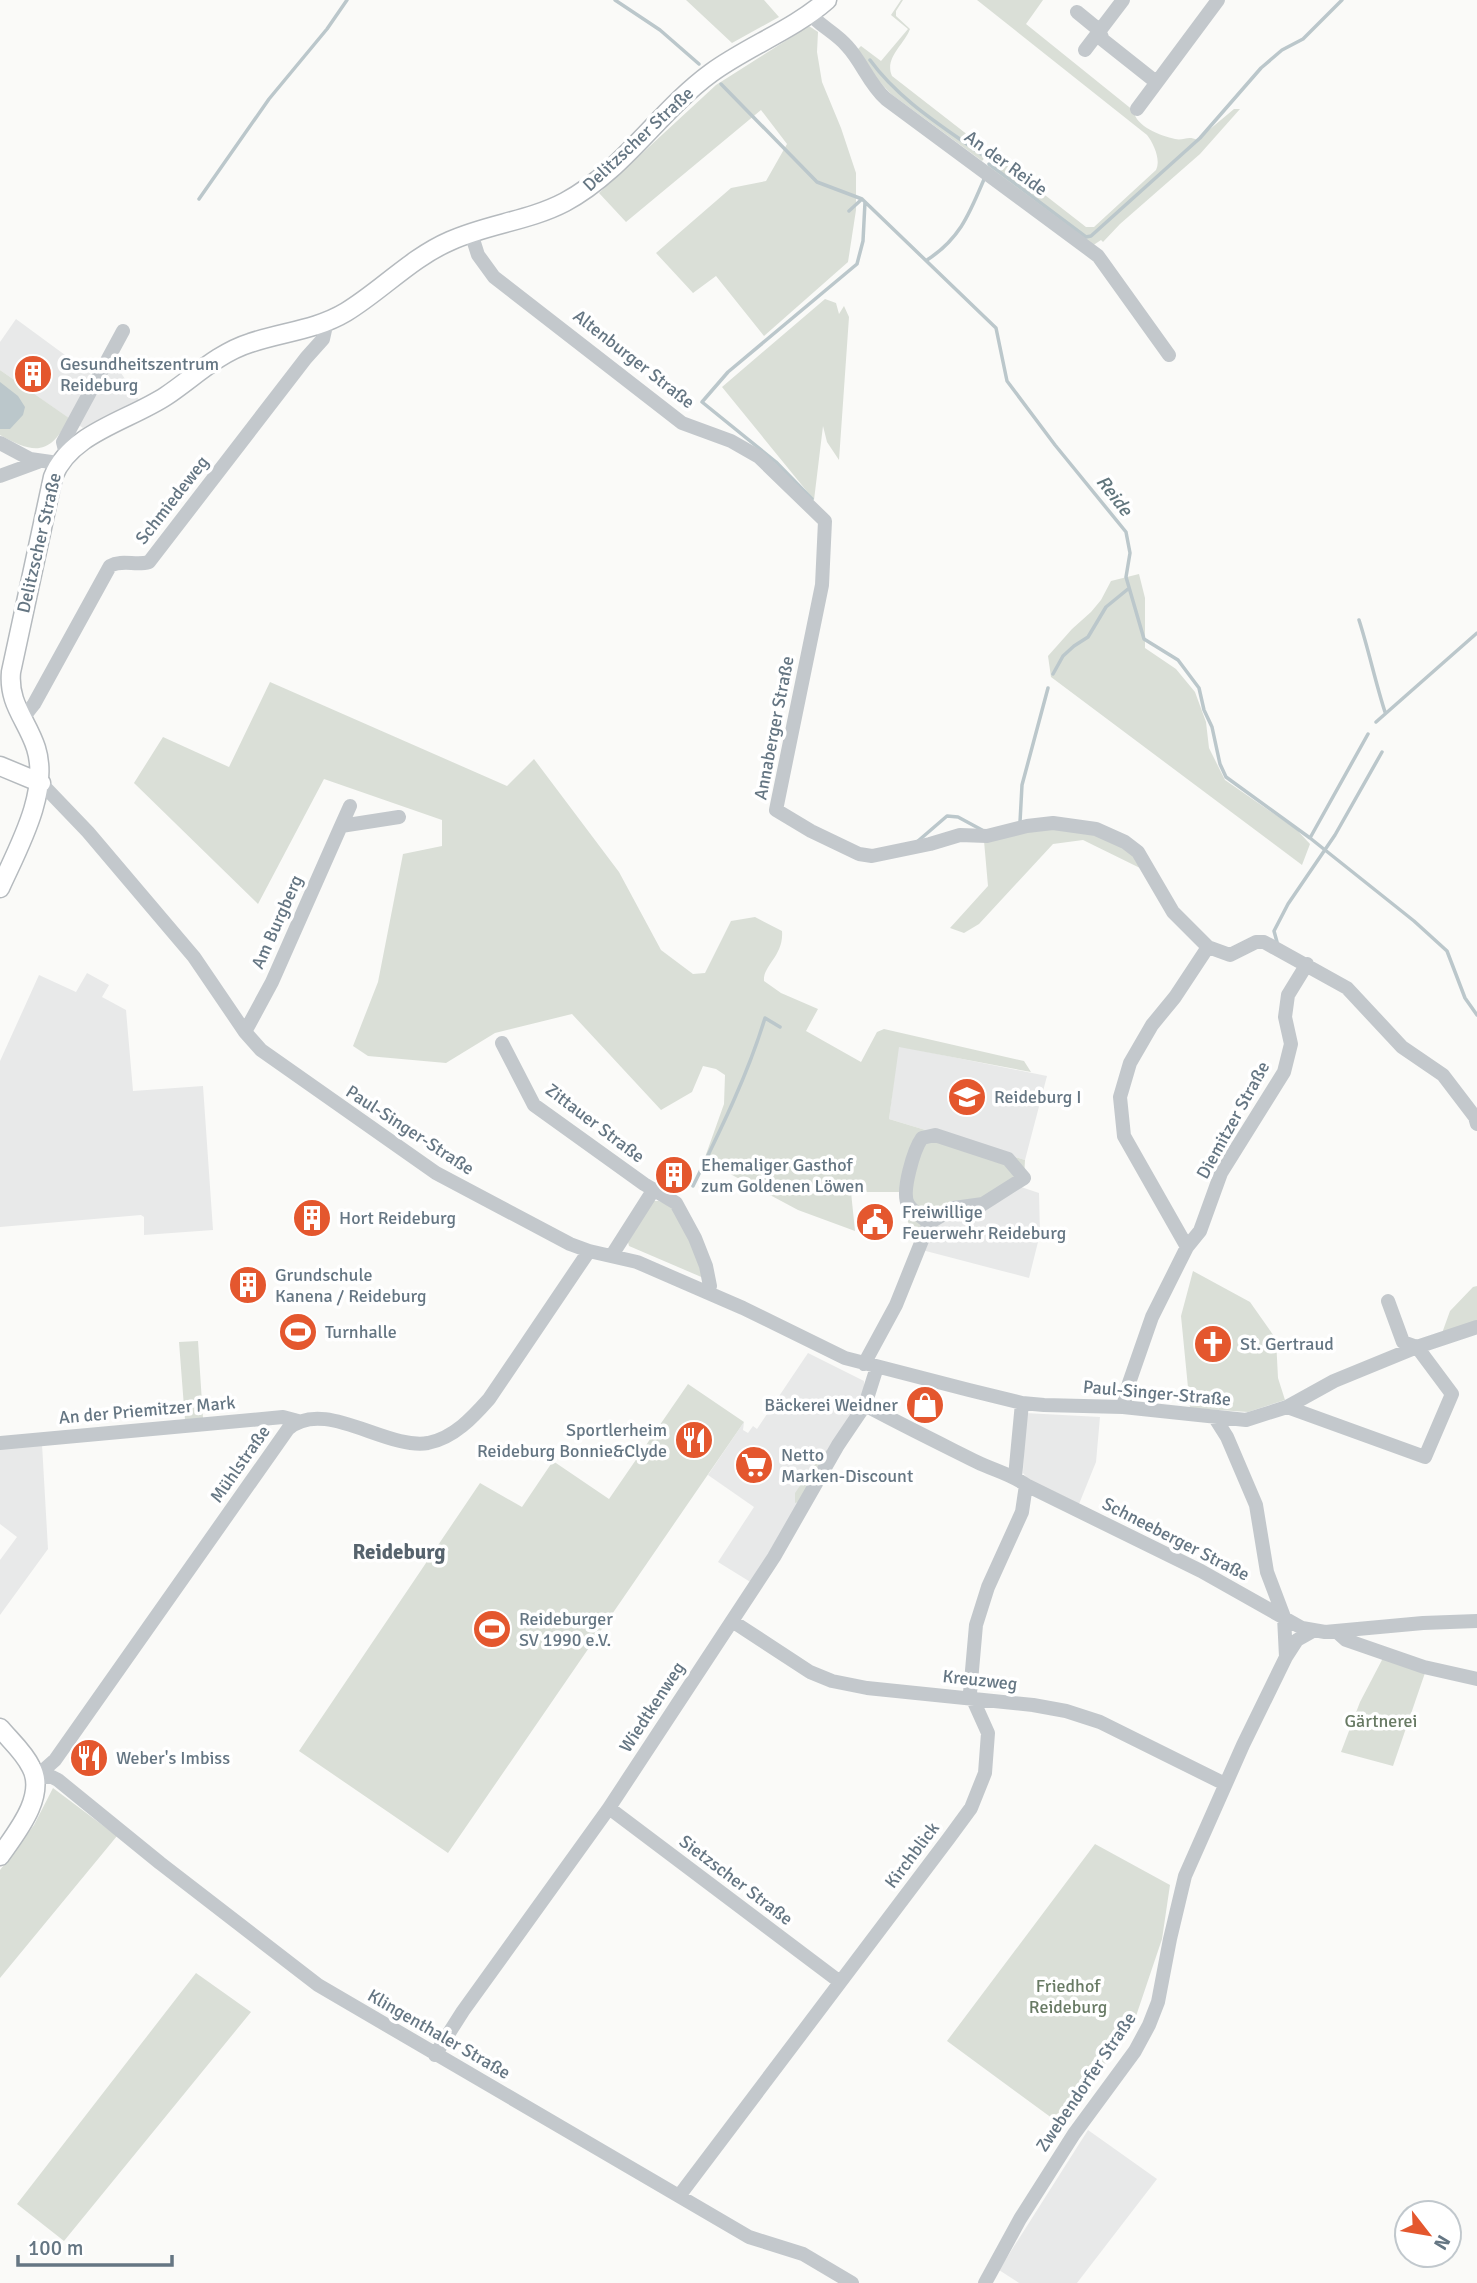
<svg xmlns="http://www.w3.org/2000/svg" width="1477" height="2283" font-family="Signika,sans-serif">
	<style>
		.built { fill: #e8e9e9 }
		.green { fill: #dadfd7 }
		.water { fill: #bbc7cb }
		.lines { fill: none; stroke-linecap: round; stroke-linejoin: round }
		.stream { stroke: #bbc7cb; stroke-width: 3.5 }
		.major-casing { stroke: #b5babe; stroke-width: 21 }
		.minor { stroke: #c3c8cc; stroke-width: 14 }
		.major { stroke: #fff; stroke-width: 18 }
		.labels { text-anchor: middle; stroke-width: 7; stroke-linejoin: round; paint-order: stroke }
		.street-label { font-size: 18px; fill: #657683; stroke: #fff }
		.poi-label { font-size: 18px; fill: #657683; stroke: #fff; text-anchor: start }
		.park-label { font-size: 18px; fill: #687a64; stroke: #fff }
		.water-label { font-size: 19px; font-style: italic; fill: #60757c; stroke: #fff }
		.quarter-label { font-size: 21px; font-weight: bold; fill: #57646e; stroke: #fff }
	</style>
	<rect width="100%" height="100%" fill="#fafaf8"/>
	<path class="built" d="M16 319 95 377 113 361 139 400 83 428 0 370V342Z
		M87 973 109 985 102 997 126 1010 133 1091 203 1086 213 1230 144 1235V1217L141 1215 0 1227V1061L39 975 76 992Z
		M898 1046 1047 1076 1025 1160 889 1119Z
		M1015 1185 1039 1193 1040 1234 1029 1278 922 1250 935 1210Z
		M808 1353 864 1381 865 1395 752 1583 718 1562 754 1507 708 1475 744 1422 743 1430 748 1433 753 1426 757 1429Z
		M1025 1413 1100 1417 1096 1462 1079 1504 1028 1479 1023 1473Z
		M42 1444 48 1549 0 1615V1560L17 1537 0 1524V1447Z
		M1088 2130 1157 2179 1077 2283H1019L999 2270Z"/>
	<path class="green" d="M686 0H764L779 17 732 43Z
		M901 0H903L896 11V16L910 29C904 45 884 58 892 76L1086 227H1094L1156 170C1161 160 1154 144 1147 135L977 0H1043L1026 24 1134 111C1135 126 1161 136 1175 139 1184 141 1188 135 1197 140L1234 109H1240L1200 154 1120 224 1103 242 1101 240 1092 246 987 167 993 159 987 155 982 161 891 94 876 78 857 50 861 46 881 61 908 29 891 15Z
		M809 26 818 32 817 52 822 82 841 128 856 173V210L848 262 764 336 716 276 693 293 656 253 731 188 766 181 787 144 761 110 626 222 599 193 716 85Z
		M825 299 836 303 839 314 844 306 849 317 839 460 827 442 823 426 814 500 722 387Z
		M0 370 69 418C50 456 34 454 0 435Z
		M1139 574 1145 598V648L1176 669 1195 692 1206 722 1209 748 1225 780 1296 829 1310 844 1302 865 1051 677 1048 656 1072 629 1091 612 1101 600 1111 581Z
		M270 682 507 786 534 759 619 872 661 950 693 974 705 973 731 921 755 917 782 931C784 956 763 965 764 981L781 993 818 1009 806 1031 861 1062 877 1032 884 1029 1024 1061 1031 1072 899 1047 889 1119 1025 1160 1024 1178 983 1204 931 1213 916 1248 899 1192H851L855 1231 798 1210 704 1160 724 1104 725 1075 716 1069 703 1066 692 1092 661 1110 572 1014 495 1033 446 1063 368 1056 353 1046 378 982 403 854 442 846V820L324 779 258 904 134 783 163 737 229 767Z
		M1054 827C1085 833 1127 836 1142 869L1083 840 1053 844 979 924 964 933 950 928 988 886 984 841Z
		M653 1201H659L675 1208 706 1279 629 1246 628 1242Z
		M1193 1271 1250 1302 1276 1339 1278 1378 1285 1400 1248 1412 1190 1408 1181 1316Z
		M257 1272 258 1294 237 1295 235 1274Z
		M1477 1286V1322L1441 1336 1450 1311 1473 1287Z
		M198 1341 203 1418 185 1420 179 1342Z
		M688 1384 744 1422 448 1853 299 1751 480 1483 522 1507 553 1461 609 1499Z
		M827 1450 829 1451 799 1502 795 1503V1493L822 1454Z
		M1383 1658 1426 1670 1393 1766 1341 1752 1360 1702Z
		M53 1788 117 1836 0 1978V1870L34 1825Z
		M1095 1844 1170 1885 1162 1939 1132 2028 1060 2124 947 2041Z
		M196 1973 251 2012 64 2241 17 2204Z"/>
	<path class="water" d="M0 382 18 396 25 407 23 415 10 429H0Z"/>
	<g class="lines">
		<path class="stream" d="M615 0 660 30 699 64
			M870 60C899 100 942 126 981 154
			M721 84 817 182 862 199 996 328 1007 381 1055 445 1126 532 1130 553 1126 577 1144 639 1178 660 1199 688 1204 710 1212 727 1220 764 1226 777 1310 838 1414 921 1447 951 1465 998 1477 1015
			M989 164 1086 237 1091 236 1200 138 1261 68 1282 50 1303 39 1342 0
			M199 199 269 99 327 29 347 0
			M849 211 862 199
			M927 260C961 238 970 212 985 177
			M812 499 776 462 702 402 728 372 857 264 863 241 865 202
			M1359 620C1369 651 1375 681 1385 712
			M1053 674 1063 656 1074 646 1088 637 1106 607 1128 589
			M1376 722 1477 633
			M1020 822 1022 785 1048 688
			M1310 838 1368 734
			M918 841 947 816 958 817 982 830
			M1277 942 1274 931 1288 904 1335 835 1382 752
			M693 1186C720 1131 747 1077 765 1018L780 1027"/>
		<defs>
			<path id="major" d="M0 766 41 783
				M0 888C18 848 50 792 36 748 27 720 8 704 11 672L53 477C70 433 128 421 166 396 193 378 218 353 250 343 282 332 316 330 346 312 382 290 411 258 450 241 487 224 529 221 565 202 623 171 659 111 711 73 748 46 793 30 827 0
				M0 1728C10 1740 24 1752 31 1767 47 1796 16 1833 0 1856"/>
		</defs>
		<use href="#major" class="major-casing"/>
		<path class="minor" d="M1077 12 1099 30 1103 40 1156 82
			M809 13C820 26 836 33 847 46 862 62 869 84 886 99L1098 256 1169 355
			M1085 50 1123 0
			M1137 109 1218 0
			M471 233 478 255 494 277 682 423 731 441 759 457 825 521 822 585 776 810 811 831 859 854 872 856 930 844 960 835 987 836 1027 826 1053 823 1096 829 1125 842 1138 852 1173 912 1208 947 1230 955 1256 942H1264L1347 988 1402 1047 1443 1075 1475 1117 1477 1124
			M0 443 30 459 58 463
			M66 454 63 442 123 331
			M0 476 38 462
			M23 718 34 704 110 566C122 559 136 566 149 562L306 358 323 339 327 321
			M41 783 88 832 194 957 245 1032 261 1050 436 1173 570 1244 589 1251 637 1262 743 1308 845 1358 969 1390 1022 1403 1044 1405 1123 1407 1246 1420 1287 1407 1334 1381 1417 1347 1477 1327
			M341 826 350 806
			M245 1032 272 982 341 826 399 817
			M502 1043 534 1105 644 1184 676 1203 695 1238 706 1266 710 1286 707 1292
			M1187 1247 1124 1136 1120 1097 1130 1063 1152 1025 1175 997 1208 947
			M612 1255 654 1189
			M864 1364 896 1305 929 1223 954 1208 983 1204 1024 1178 1008 1159 935 1135 922 1138C914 1149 901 1192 908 1204 912 1211 922 1217 929 1223
			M865 1405C902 1425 939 1443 977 1462 993 1470 1011 1474 1026 1485L1201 1571 1302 1628 1325 1632 1423 1623 1477 1621
			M1123 1407 1129 1383 1152 1317 1187 1247 1200 1231 1221 1173 1284 1072 1291 1044 1285 1017 1288 995 1307 964
			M1287 1407 1425 1457 1452 1394 1417 1347 1403 1342 1388 1301
			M1215 1418 1227 1437 1256 1505 1267 1572 1284 1617 1286 1657
			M0 1443 283 1417 298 1421
			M1015 1477 1022 1403
			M732 1621 810 1672 832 1681 867 1688 1033 1705 1066 1711 1100 1722 1225 1784
			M1336 1631 1346 1640 1424 1667 1477 1679
			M37 1776 55 1760 288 1429C324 1397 386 1450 428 1443 454 1438 473 1417 489 1399L589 1251
			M36 1777H52L58 1780 160 1863 318 1985 749 2237 803 2254 852 2283
			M609 1808 840 1982
			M435 2055 463 2011 609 1808 774 1557 838 1445 865 1405 877 1367
			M679 2196 949 1838 971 1808 985 1773 988 1733 970 1693 976 1625 988 1587 1022 1512 1026 1485
			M985 2283 1020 2219 1074 2134 1135 2051 1149 2025 1158 2002 1170 1939 1185 1876 1243 1745 1286 1657 1297 1640 1313 1631"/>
		<use href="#major" class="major"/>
	</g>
	<defs>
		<symbol id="building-disc" viewBox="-11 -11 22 22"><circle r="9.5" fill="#e4572e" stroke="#fff"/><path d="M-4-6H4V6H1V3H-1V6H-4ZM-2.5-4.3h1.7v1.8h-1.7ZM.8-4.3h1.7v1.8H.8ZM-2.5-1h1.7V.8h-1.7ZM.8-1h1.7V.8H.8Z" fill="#fff"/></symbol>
		<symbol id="school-disc" viewBox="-11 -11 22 22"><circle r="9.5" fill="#e4572e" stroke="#fff"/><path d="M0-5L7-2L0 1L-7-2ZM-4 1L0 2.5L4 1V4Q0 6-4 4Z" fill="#fff"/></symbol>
		<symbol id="civic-disc" viewBox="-11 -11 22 22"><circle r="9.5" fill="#e4572e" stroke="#fff"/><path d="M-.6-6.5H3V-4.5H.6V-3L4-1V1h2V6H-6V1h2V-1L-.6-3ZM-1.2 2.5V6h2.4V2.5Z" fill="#fff"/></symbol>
		<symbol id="stadium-disc" viewBox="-11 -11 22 22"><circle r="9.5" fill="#e4572e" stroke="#fff"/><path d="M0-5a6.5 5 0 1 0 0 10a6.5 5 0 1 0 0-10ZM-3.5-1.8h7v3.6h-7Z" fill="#fff"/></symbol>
		<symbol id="church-disc" viewBox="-11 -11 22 22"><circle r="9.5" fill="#e4572e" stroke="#fff"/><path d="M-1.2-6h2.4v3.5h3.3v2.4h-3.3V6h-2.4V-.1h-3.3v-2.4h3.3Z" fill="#fff"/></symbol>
		<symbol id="shop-disc" viewBox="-11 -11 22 22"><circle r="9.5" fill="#e4572e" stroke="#fff"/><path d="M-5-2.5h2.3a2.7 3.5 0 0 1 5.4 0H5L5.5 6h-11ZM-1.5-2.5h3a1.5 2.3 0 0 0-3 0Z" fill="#fff"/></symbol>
		<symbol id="restaurant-disc" viewBox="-11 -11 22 22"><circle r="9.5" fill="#e4572e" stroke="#fff"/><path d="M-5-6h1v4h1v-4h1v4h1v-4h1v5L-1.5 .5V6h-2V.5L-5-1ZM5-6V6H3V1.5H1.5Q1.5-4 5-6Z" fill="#fff"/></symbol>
		<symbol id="supermarket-disc" viewBox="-11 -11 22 22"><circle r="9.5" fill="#e4572e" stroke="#fff"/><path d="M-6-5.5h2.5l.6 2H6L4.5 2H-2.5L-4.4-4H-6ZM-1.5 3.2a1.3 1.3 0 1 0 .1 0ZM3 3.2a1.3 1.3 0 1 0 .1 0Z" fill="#fff"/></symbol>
	</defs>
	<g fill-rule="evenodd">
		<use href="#building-disc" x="11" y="352" width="44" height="44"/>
		<use href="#school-disc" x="945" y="1075" width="44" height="44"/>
		<use href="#building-disc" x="652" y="1153" width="44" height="44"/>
		<use href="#building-disc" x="290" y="1196" width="44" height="44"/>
		<use href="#civic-disc" x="853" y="1200" width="44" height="44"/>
		<use href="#building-disc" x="226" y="1263" width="44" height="44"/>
		<use href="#stadium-disc" x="276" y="1310" width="44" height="44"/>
		<use href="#church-disc" x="1191" y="1322" width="44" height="44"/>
		<use href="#shop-disc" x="903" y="1383" width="44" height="44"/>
		<use href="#restaurant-disc" x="672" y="1418" width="44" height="44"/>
		<use href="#supermarket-disc" x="732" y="1443" width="44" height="44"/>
		<use href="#stadium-disc" x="470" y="1607" width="44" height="44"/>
		<use href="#restaurant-disc" x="67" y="1736" width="44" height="44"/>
	</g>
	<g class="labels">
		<g class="street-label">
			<text transform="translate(638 139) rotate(-43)" y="6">Delitzscher Straße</text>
			<text transform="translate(1006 163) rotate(36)" y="6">An der Reide</text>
			<text transform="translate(634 359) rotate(38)" y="6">Altenburger Straße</text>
			<text transform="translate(172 500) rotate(-52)" y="6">Schmiedeweg</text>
			<text transform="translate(39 543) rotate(-77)" y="6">Delitzscher Straße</text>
			<text transform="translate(774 728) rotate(-79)" y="6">Annaberger Straße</text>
			<text transform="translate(277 922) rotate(-66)" y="6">Am Burgberg</text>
			<text transform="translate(1233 1120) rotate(-61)" y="6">Diemitzer Straße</text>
			<text transform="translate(595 1123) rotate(37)" y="6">Zittauer Straße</text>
			<text transform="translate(410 1130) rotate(33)" y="6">Paul-Singer-Straße</text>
			<text transform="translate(1157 1393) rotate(5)" y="6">Paul-Singer-Straße</text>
			<text transform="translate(147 1410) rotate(-5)" y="6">An der Priemitzer Mark</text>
			<text transform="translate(240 1464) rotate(-55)" y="6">Mühlstraße</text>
			<text transform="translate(1176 1539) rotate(27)" y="6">Schneeberger Straße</text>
			<text transform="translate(980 1680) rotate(6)" y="6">Kreuzweg</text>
			<text transform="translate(652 1707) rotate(-57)" y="6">Wiedtkenweg</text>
			<text transform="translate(912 1855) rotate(-53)" y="6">Kirchblick</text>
			<text transform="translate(736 1880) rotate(37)" y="6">Sietzscher Straße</text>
			<text transform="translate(439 2034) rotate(30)" y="6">Klingenthaler Straße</text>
			<text transform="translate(1086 2082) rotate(-56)" y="6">Zwebendorfer Straße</text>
		</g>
		<g class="poi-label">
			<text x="60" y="370">Gesundheitszentrum<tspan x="60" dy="21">Reideburg</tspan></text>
			<text x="994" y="1103">Reideburg I</text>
			<text x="701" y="1171">Ehemaliger Gasthof<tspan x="701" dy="21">zum Goldenen Löwen</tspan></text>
			<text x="902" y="1218">Freiwillige<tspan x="902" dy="21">Feuerwehr Reideburg</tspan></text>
			<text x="339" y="1224">Hort Reideburg</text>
			<text x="275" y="1281">Grundschule<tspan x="275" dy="21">Kanena / Reideburg</tspan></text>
			<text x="325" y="1338">Turnhalle</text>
			<text x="1240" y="1350">St. Gertraud</text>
			<text x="898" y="1411" text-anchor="end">Bäckerei Weidner</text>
			<text x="667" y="1436" text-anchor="end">Sportlerheim<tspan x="667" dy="21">Reideburg Bonnie&amp;Clyde</tspan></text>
			<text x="781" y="1461">Netto<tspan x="781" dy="21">Marken-Discount</tspan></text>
			<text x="519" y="1625">Reideburger<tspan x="519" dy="21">SV 1990 e.V.</tspan></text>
			<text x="116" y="1764">Weber's Imbiss</text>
		</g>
		<g class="park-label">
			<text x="1381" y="1727">Gärtnerei</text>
			<text x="1068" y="1992">Friedhof<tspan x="1068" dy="21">Reideburg</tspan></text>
		</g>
		<g class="water-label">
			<text transform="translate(1115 495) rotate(52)" y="7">Reide</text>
		</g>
		<g class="quarter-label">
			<text x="399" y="1559">Reideburg</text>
		</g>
	</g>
	<g transform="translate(1428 2234) rotate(121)"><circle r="33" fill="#ffffff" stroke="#c1c8cd" stroke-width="2"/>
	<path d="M0-5L12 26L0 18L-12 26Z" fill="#e4572e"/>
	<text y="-10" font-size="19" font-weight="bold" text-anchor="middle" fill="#657683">N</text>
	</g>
	<path d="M18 2255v10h154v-10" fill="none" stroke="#657683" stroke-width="3.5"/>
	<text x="28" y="2255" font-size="21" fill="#657683" stroke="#ffffff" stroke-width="5" paint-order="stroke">100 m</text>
</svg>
